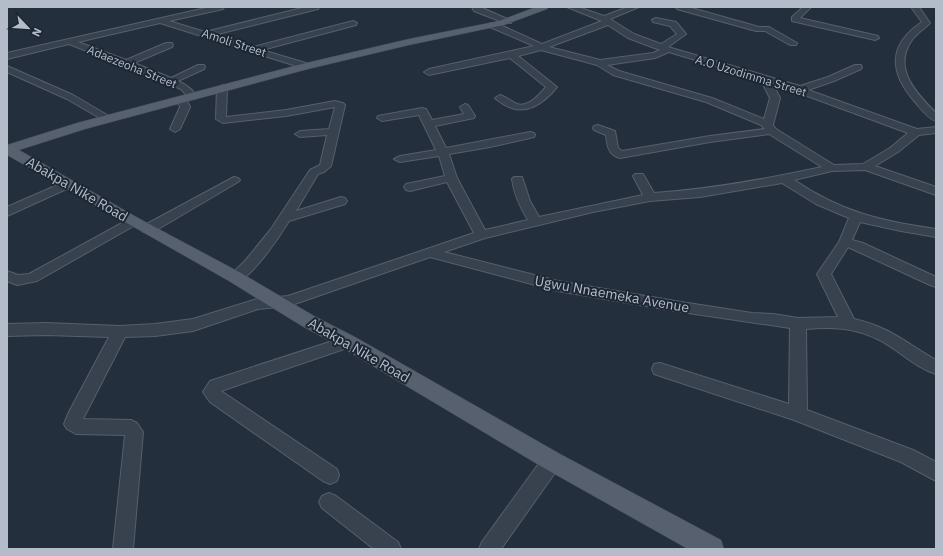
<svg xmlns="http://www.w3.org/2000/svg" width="943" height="556" font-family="'IBM Plex Sans',sans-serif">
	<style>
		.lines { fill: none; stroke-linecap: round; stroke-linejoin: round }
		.minor-casing { stroke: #565f6c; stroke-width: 2 }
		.major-casing { stroke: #414a57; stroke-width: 1 }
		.minor { fill: #38414e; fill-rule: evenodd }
		.major { fill: #56606e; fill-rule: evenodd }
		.labels { text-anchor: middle; stroke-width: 4; stroke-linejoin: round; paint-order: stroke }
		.far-street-label { font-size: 12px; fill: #b4bcc9; stroke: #1d2633 }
		.street-label { font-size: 14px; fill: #b4bcc9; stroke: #1d2633 }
	</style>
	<rect width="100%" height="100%" fill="#242f3e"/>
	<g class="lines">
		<defs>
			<path id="minor" d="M210 7H224L223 9 169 21 205 32 306 7H319L318 9 214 35 253 47 353 21 357 23 356 25 262 50 309 64 310 66 306 69 160 23 78 42 126 60 166 43H172L173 45 172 47 134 63 171 78 198 65H204L205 67 204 69 178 81C187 85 191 89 197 96L192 99 189 98 181 89 168 83 69 44 7 59V53Z
				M472 7H480L512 21 511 23H505L474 11Z
				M567 7H578L604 16 628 7H639L610 19 634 34 661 44 677 34 670 26 653 22 652 20 656 18 676 22 686 34 668 47 800 86 828 77 855 65H861L862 67 861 69 834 81 808 90 917 129 936 127V133L919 135 898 152 875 166 936 187V195L865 170 832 171 794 180C842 212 880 221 936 229V237L901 231 860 222 852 240 863 243 936 277V287L930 285 848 247 831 274 854 319C890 327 906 343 936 360V374C920 369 907 358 894 349 866 329 839 326 806 329L807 410 913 450 936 462V481L901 462 794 420 654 374 652 369 654 364 660 363 789 404 790 328 675 311 558 291 430 257 289 306 258 309 193 331 155 336 125 337 83 419 131 420 137 423 143 432 133 549H113L125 435 76 434 67 429 64 424 69 412 109 337 46 335 7 336V324L46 323 120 326 155 324 193 319 257 299 288 296 474 233 447 182 410 191 406 190 404 187 406 184 445 176 439 156 400 162 394 159 400 156 436 150 419 115 382 121 377 118 378 116 422 108 426 109 432 120 464 114 460 107 465 104 468 105 475 116 474 118 435 126 446 148 530 132 534 133 535 135 534 137 490 147 449 154 457 178 485 230 528 220C520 207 514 194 512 179L514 177H522L530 201 539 217 643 195 633 176 635 174H643L654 193C711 189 767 179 822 167L769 134 710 142 620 158C608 155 607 145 606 135L594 130 593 128 594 126 598 125 615 131 618 148 622 151 710 136 765 129 761 125 706 102 613 75 597 65 541 50 518 56 557 87C544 103 525 117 505 105 502 103 498 101 495 98L500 95C506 97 511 101 517 104 528 108 540 94 546 87L510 58 429 75 424 72 429 69 534 46 490 27V23H496L542 44 602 21ZM608 25 628 38 660 50 653 53 600 60 549 47ZM669 52 761 80 770 98 764 119 712 98 619 71 607 65 655 58ZM772 83 908 133 890 148 863 164 834 165 776 129 773 125 780 98ZM782 183 816 204 849 218 839 242 817 274 838 317 798 318 773 314 752 313 675 301 558 281 444 252 485 238 593 212 650 201 700 197Z
				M676 7H688L759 27H769L797 43 796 45H790L765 31H756L677 9Z
				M803 7H811L800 18 878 36 879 38 875 40 792 21V17Z
				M911 7H919L930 23C924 29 917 33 912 40 892 68 916 93 936 113V121C928 119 921 109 916 103 890 74 886 46 922 22Z
				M7 66 73 95 114 119 113 121H105L67 99 7 72Z
				M222 85 227 88 226 117 286 110 335 101 343 103 345 105 331 166 324 172 318 174 296 211 341 197 345 198 347 201 345 204 289 221C280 236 255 273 239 281 236 282 233 281 230 280L228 277 245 261 271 229 310 170 320 165 327 135 300 137 295 134 300 131 329 129 335 107 286 116 223 123 216 119 217 88Z
				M182 96 185 97 190 107 180 129 175 132 170 129 180 107 177 99Z
				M234 177 238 178 240 180 238 182 153 232H143L142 229 143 226Z
				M69 180 73 182 75 184 73 186 7 216V207Z
				M133 217 137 218 139 221 137 224 37 281 17 285 7 281V271L18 275 29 274Z
				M348 336 353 338 356 342 353 346 221 391 337 469 339 475 337 481 330 484 323 481 210 402 203 392 210 381Z
				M552 453 559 455 561 461 559 467 501 549H479L482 542 545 455Z
				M329 493 336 496 398 542 401 549H374L322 508 319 502 322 496Z"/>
			<path id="major" d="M536 7H549L547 9 504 25 409 45 308 69 85 129 19 150 138 218 241 273 314 316 355 337 560 454 721 540 724 549H688L544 468 341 347 302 326 229 281 7 155V145L77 123 302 64 409 39 499 21Z"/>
		</defs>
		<use href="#minor" class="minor-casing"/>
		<use href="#major" class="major-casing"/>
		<use href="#minor" class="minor"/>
		<use href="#major" class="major"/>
	</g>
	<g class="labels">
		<g class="far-street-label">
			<text transform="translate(234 43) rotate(18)" y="4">Amoli Street</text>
			<text transform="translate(132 67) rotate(22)" y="4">Adaezeoha Street</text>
			<text transform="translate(751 76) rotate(17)" y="4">A.O Uzodimma Street</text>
		</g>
		<g class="street-label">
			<text transform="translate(77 189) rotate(30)" y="5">Abakpa Nike Road</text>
			<text transform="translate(612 294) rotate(10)" y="5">Ugwu Nnaemeka Avenue</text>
			<text transform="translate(359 350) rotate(30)" y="5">Abakpa Nike Road</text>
		</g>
	</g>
	<rect width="943" height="556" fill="none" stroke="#b4bcc9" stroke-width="16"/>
	<g transform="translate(28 28) rotate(115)" stroke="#1d2633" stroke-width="3" paint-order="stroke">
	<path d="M0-3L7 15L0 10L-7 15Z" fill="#b4bcc9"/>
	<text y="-6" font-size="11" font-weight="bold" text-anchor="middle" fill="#b4bcc9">N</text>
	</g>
</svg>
